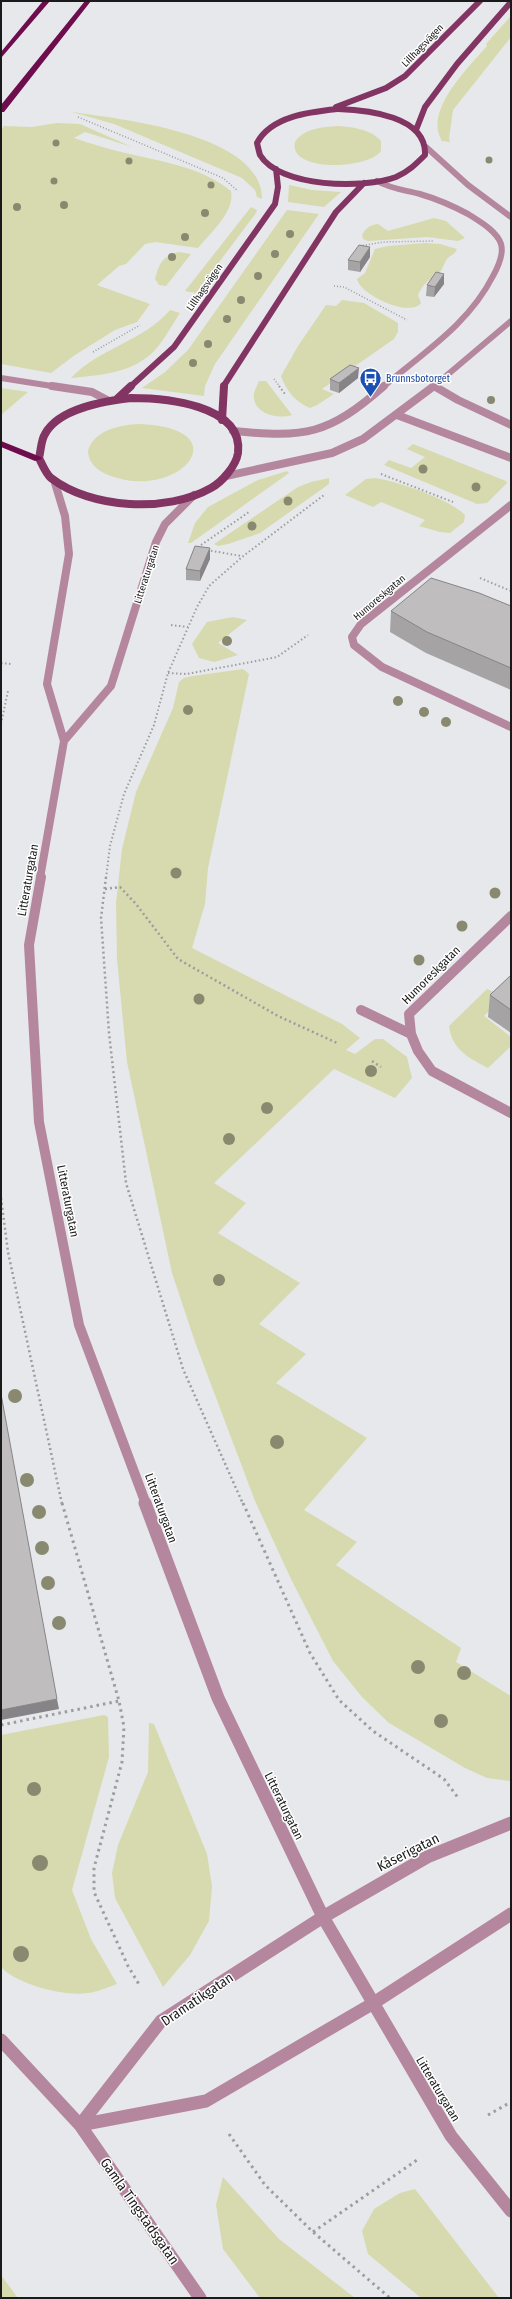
<svg xmlns="http://www.w3.org/2000/svg" width="512" height="2299" font-family="'Fira Sans Condensed',sans-serif">
	<style>
		.green { fill: #d7daae }
		.lines { fill: none; stroke-linecap: round; stroke-linejoin: round }
		.path-far3 { stroke: #9c9d9f; stroke-width: 1.5; stroke-dasharray: 1 2; stroke-linecap: butt }
		.path-far2 { stroke: #9c9d9f; stroke-width: 2; stroke-dasharray: 1.5 2.5; stroke-linecap: butt }
		.path-far1 { stroke: #9c9d9f; stroke-width: 2.5; stroke-dasharray: 2 3; stroke-linecap: butt }
		.path { stroke: #9c9d9f; stroke-width: 3; stroke-dasharray: 2.5 4; stroke-linecap: butt }
		.minor-far3 { stroke: #b5879f; stroke-width: 6 }
		.minor-far2 { stroke: #b5879f; stroke-width: 8 }
		.minor-far1 { stroke: #b5879f; stroke-width: 10 }
		.minor { stroke: #b5879f; stroke-width: 13 }
		.major-far1 { stroke: #823463; stroke-width: 6 }
		.major { stroke: #823463; stroke-width: 8 }
		.highway { fill: #6e0d4e; fill-rule: evenodd }
		.tree { fill: #88896f }
		.wall { fill: #a5a3a4 }
		.shaded-wall { fill: #868486 }
		.building { fill: #c0bdbf; stroke: #868486 }
		.labels { text-anchor: middle; stroke-width: 3; stroke-linejoin: round; paint-order: stroke }
		.far-street-label { font-size: 10px; fill: #1a1a1b; stroke: #fff }
		.far-transit-label { font-size: 10px; fill: #164399; stroke: #fff; text-anchor: start }
		.street-label { font-size: 12px; fill: #1a1a1b; stroke: #fff }
		.near-street-label { font-size: 14px; fill: #1a1a1b; stroke: #fff }
	</style>
	<rect width="100%" height="100%" fill="#e7e8eb"/>
	<path class="green" d="M511 16V37L453 110 449 139 450 142 442 141C423 111 469 67 487 46L486 44Z
		M72 112C119 119 262 133 262 199L257 197 255 190 242 178 114 124Z
		M57 123 80 124 132 147 85 132 74 138C92 144 111 150 130 154 165 162 203 168 231 191 235 212 211 232 198 248L155 242 145 244 126 264 119 266 97 285 150 304 137 322 115 330 75 355 51 373 1 364V130L4 126 32 127Z
		M338 126C352 127 371 129 381 141V151C367 170 288 172 295 142 304 128 323 127 338 126Z
		M289 185 312 190 341 192 324 207 288 202Z
		M251 207 257 210 256 213 196 293 185 291Z
		M287 210 319 214 215 364 205 386 204 396 142 388 165 372 188 350Z
		M434 218 446 221 465 238 458 241 427 237 368 241 363 239 362 235C366 228 370 225 378 224L388 231Z
		M425 243 440 244 457 249C455 254 453 254 449 257 444 261 443 270 439 273 429 279 423 284 418 295L421 303C410 318 360 295 357 279L365 273 375 249 388 246Z
		M179 252 191 254 166 286 159 285 155 279C159 264 162 256 179 252Z
		M342 300 364 303 398 323V332L394 339 322 389 334 394 317 405 310 408C296 403 286 390 281 376L298 346 326 305 336 306Z
		M170 310 180 313C171 326 162 345 150 355 127 374 99 375 71 378 99 348 144 341 170 310Z
		M259 381H266L292 415C277 420 251 413 254 393 255 389 258 384 259 381Z
		M1 388 28 392 1 415Z
		M139 424C243 428 178 503 108 475 98 471 88 463 88 451 94 430 120 425 139 424Z
		M413 444 506 481 507 483 487 503 477 504 384 465 389 460 411 468 425 457 407 449Z
		M287 471 289 473 191 543H188L195 523 208 507 258 480Z
		M329 478V484L260 533 228 544 218 546 214 544 298 487 311 482Z
		M375 478C397 481 449 499 465 515L464 522 450 533 440 532 419 526 425 520 381 502 373 507 345 495 366 479Z
		M233 617 247 620 218 643 238 655 214 662 199 658 192 644 207 622Z
		M243 669 249 674 208 868 205 904 192 948 342 1024 360 1038 346 1050 355 1054 375 1039H383L407 1057 412 1078 395 1098 334 1069 214 1183 246 1203 218 1233 300 1283 259 1324 306 1354 276 1383 367 1438 304 1510 357 1542 336 1565 461 1648 456 1662 511 1696V1781L487 1778 465 1768 389 1723 362 1697 333 1661 291 1579 255 1501 195 1342 172 1273 127 1062 117 959 116 903 122 849 136 792 173 708 179 682 184 678 193 676Z
		M487 989 504 996 484 1016 511 1037V1046L488 1068C469 1058 452 1050 449 1026Z
		M104 1715 108 1717 109 1757 72 1890 91 1939 117 1984C108 1987 98 1992 88 1993 65 1997 16 1984 1 1967V1735Z
		M149 1723 154 1724 207 1854 212 1886 209 1921 190 1955 163 1987 115 1898 112 1873 118 1845 148 1772Z
		M223 2177 279 2239 355 2298H260L223 2249 216 2205Z
		M415 2189 499 2298H421L368 2254 362 2231 374 2209 400 2193Z
		M1 2275 18 2298H1Z"/>
	<g class="lines">
		<path class="path-far3" d="M78 117 223 178 238 191
			M360 246 383 242 434 241
			M334 286 344 287 407 320
			M93 352 140 325
			M274 379 280 387"/>
		<path class="path-far2" d="M279 386 285 394
			M381 474 453 502
			M201 545 249 512
			M207 550 241 556
			M480 578 511 591
			M171 625 188 627
			M1 663 11 664
			M168 673 187 674 277 657 308 635
			M1 724 8 691
			M106 878 110 846 124 794 154 725 168 673 197 607 209 586 242 557 324 495"/>
		<path class="path-far1" d="M106 877 101 918 109 1033 126 1183 183 1369 243 1504
			M105 889 120 887 136 904 178 959 278 1016 337 1043
			M372 1061 381 1067
			M1 1198 8 1252 62 1504"/>
		<path class="path" d="M62 1503 119 1701 124 1727 122 1762 94 1868V1892L128 1966 140 1986
			M243 1503 310 1653 339 1700 373 1731 444 1779 459 1799
			M1 1725 119 1701
			M488 2115 511 2102
			M229 2134 265 2185 313 2232 390 2298
			M313 2232 417 2160"/>
		<path class="minor-far3" d="M426 147 468 185 511 217
			M377 181C391 189 405 190 420 194 437 199 453 206 468 214 479 221 497 231 501 244 504 254 498 267 493 276 468 325 424 352 383 387
			M1 378 58 387
			M434 386 435 387
			M433 387 511 321"/>
		<path class="minor-far2" d="M52 386 92 392 109 401
			M434 386 458 400 511 425
			M397 415 511 458
			M233 431C306 438 328 435 384 386
			M226 476 332 453 363 439 434 386
			M511 505 361 624 352 637 354 645 382 667 511 727
			M64 741 111 686 156 542 165 524 194 495
			M40 878 64 741 47 684 69 554 65 516 55 483"/>
		<path class="minor-far1" d="M41 877 29 945 39 1122 79 1325 146 1504
			M511 916 409 1014 411 1034 418 1051 432 1071 511 1113
			M361 1010 411 1034"/>
		<path class="minor" d="M145 1503 218 1698 323 1917 451 2136 511 2211
			M1 2040 80 2125 200 2298
			M80 2125 161 2021 323 1917 427 1857 511 1823
			M80 2125 206 2101 372 2004 511 1914"/>
		<path class="major-far1" d="M336 107 386 88 405 76 480 1
			M338 109C367 110 427 116 425 155 416 164 408 172 396 177 364 189 280 188 260 155 259 152 258 147 257 143 271 116 310 112 338 109Z
			M416 130 425 107 457 64 511 2
			M130 387 174 347 275 204 278 187 276 169
			M223 387 336 212 364 183"/>
		<path class="major" d="M131 398C163 398 244 404 238 453 236 466 222 482 211 488 167 513 91 509 51 478 46 474 42 464 39 458 41 450 41 440 45 434 59 408 105 401 131 398Z
			M117 399 131 386
			M222 420 224 386"/>
		<path class="highway" d="M43 1H50L1 58V52Z
			M85 1H91L4 112H1V105Z
			M1 441 41 457 42 459 35 461 1 447Z"/>
	</g>
	<g class="tree">
		<circle cx="56" cy="143" r="3.5"/>
		<circle cx="489" cy="160" r="3.5"/>
		<circle cx="129" cy="161" r="3.5"/>
		<circle cx="54" cy="181" r="3.5"/>
		<circle cx="211" cy="185" r="3.5"/>
		<circle cx="64" cy="205" r="4"/>
		<circle cx="17" cy="207" r="4"/>
		<circle cx="205" cy="213" r="4"/>
		<circle cx="290" cy="234" r="4"/>
		<circle cx="185" cy="237" r="4"/>
		<circle cx="275" cy="254" r="4"/>
		<circle cx="172" cy="257" r="4"/>
		<circle cx="258" cy="276" r="4"/>
		<circle cx="241" cy="300" r="4"/>
		<circle cx="227" cy="319" r="4"/>
		<circle cx="208" cy="344" r="4"/>
		<circle cx="193" cy="363" r="4"/>
		<circle cx="491" cy="400" r="4"/>
		<circle cx="423" cy="469" r="4.5"/>
		<circle cx="476" cy="487" r="4.5"/>
		<circle cx="288" cy="501" r="4.5"/>
		<circle cx="252" cy="526" r="4.5"/>
		<circle cx="227" cy="641" r="5"/>
		<circle cx="398" cy="701" r="5"/>
		<circle cx="188" cy="710" r="5"/>
		<circle cx="424" cy="712" r="5"/>
		<circle cx="446" cy="722" r="5"/>
		<circle cx="176" cy="873" r="5.5"/>
		<circle cx="495" cy="893" r="5.5"/>
		<circle cx="462" cy="926" r="5.5"/>
		<circle cx="419" cy="960" r="5.5"/>
		<circle cx="199" cy="999" r="5.5"/>
		<circle cx="371" cy="1071" r="6"/>
		<circle cx="267" cy="1108" r="6"/>
		<circle cx="229" cy="1139" r="6"/>
		<circle cx="219" cy="1280" r="6"/>
		<circle cx="15" cy="1396" r="7"/>
		<circle cx="277" cy="1442" r="7"/>
		<circle cx="27" cy="1480" r="7"/>
		<circle cx="39" cy="1512" r="7"/>
		<circle cx="42" cy="1548" r="7"/>
		<circle cx="48" cy="1583" r="7"/>
		<circle cx="59" cy="1623" r="7"/>
		<circle cx="418" cy="1667" r="7"/>
		<circle cx="464" cy="1673" r="7"/>
		<circle cx="441" cy="1721" r="7"/>
		<circle cx="34" cy="1789" r="7"/>
		<circle cx="40" cy="1863" r="8"/>
		<circle cx="21" cy="1954" r="8"/>
	</g>
	<path class="wall" d="M370 257 360 272 348 270V260Z
		M444 284 434 297 426 296 427 285Z
		M358 378 339 393 330 390V379Z
		M210 548V559L200 581 186 580V569Z
		M511 606V690L426 653 390 632 391 611Z
		M511 975V1033L488 1017 490 995Z"/>
	<path class="shaded-wall" d="M370 247V257L360 272V262Z
		M444 274V284L434 297 435 287Z
		M359 368 358 378 339 393V383Z
		M210 548V559L200 581V571Z
		M57 1699 59 1709 1 1720V1710Z"/>
	<path class="building" d="M359 245 370 247 360 262 348 260Z
		M436 272 444 274 435 287 427 285Z
		M350 365 359 368 339 383 330 379Z
		M195 546 210 548 200 571 186 569Z
		M431 578 479 593 511 606V668L427 632 391 611Z
		M511 975V1010L490 995Z
		M1 1394 57 1699 1 1710Z"/>
	<defs>
		<symbol id="bus-pin" viewBox="-11 -11 22 30"><path d="M0 17L-7.5 6A9.5 9.5 0 1 1 7.5 6Z" fill="#1a4fb4" stroke="#fff"/><path d="M-5-6H5V4H4V6H2V4H-2V6H-4V4H-5ZM-3.5-4V0h7V-4ZM-3.5 1.2v1.5H-2V1.2ZM2 1.2v1.5H3.5V1.2Z" fill="#fff"/></symbol>
	</defs>
	<g fill-rule="evenodd">
		<use href="#bus-pin" x="358" y="366" width="25" height="34"/>
	</g>
	<g class="labels">
		<g class="far-street-label">
			<text transform="translate(422 45) rotate(-46)" y="4">Lillhagsvägen</text>
			<text transform="translate(204 287) rotate(-55)" y="4">Lillhagsvägen</text>
			<text transform="translate(146 574) rotate(-72)" y="4">Litteraturgatan</text>
			<text transform="translate(379 597) rotate(-40)" y="4">Humoreskgatan</text>
		</g>
		<g class="far-transit-label">
			<text x="386" y="382">Brunnsbotorget</text>
		</g>
		<g class="street-label">
			<text transform="translate(28 880) rotate(-80)" y="4">Litteraturgatan</text>
			<text transform="translate(431 975) rotate(-45)" y="4">Humoreskgatan</text>
			<text transform="translate(68 1201) rotate(79)" y="4">Litteraturgatan</text>
			<text transform="translate(161 1508) rotate(70)" y="4">Litteraturgatan</text>
			<text transform="translate(284 1806) rotate(64)" y="4">Litteraturgatan</text>
			<text transform="translate(438 2089) rotate(59)" y="4">Litteraturgatan</text>
		</g>
		<g class="near-street-label">
			<text transform="translate(408 1852) rotate(-27)" y="5">Kåserigatan</text>
			<text transform="translate(197 1999) rotate(-34)" y="5">Dramatikgatan</text>
			<text transform="translate(140 2211) rotate(55)" y="5">Gamla Tingstadsgatan</text>
		</g>
	</g>
	<rect width="512" height="2299" fill="none" stroke="#1a1a1b" stroke-width="4"/>
</svg>
